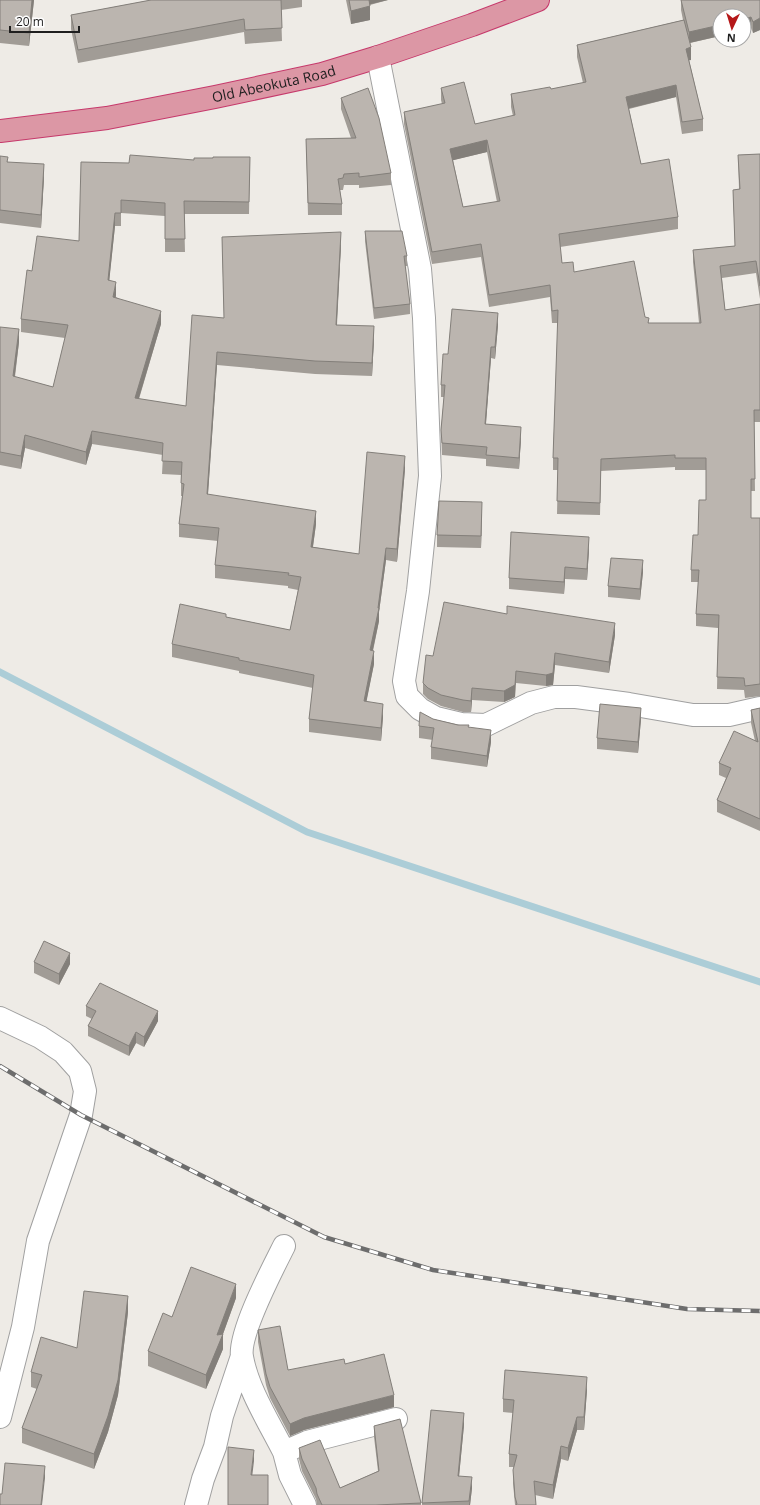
<svg xmlns="http://www.w3.org/2000/svg" width="760" height="1505" font-family="'Open Sans',sans-serif">
	<style>
		.lines { fill: none; stroke-linecap: round; stroke-linejoin: round }
		.stream { stroke: #accdd7; stroke-width: 7 }
		.minor-casing { stroke: #a0a0a0; stroke-width: 24 }
		.highway-casing { stroke: #c6396b; stroke-width: 24 }
		.minor { stroke: #fff; stroke-width: 22 }
		.highway { stroke: #dc97a5; stroke-width: 22 }
		.rail-casing { stroke: #6d6d6d; stroke-width: 4.5 }
		.rail { stroke: #fff; stroke-width: 3; stroke-dasharray: 9; stroke-linecap: butt }
		.wall { fill: #a19c96; fill-rule: evenodd }
		.shaded-wall { fill: #837f7a }
		.building { fill: #bbb5af; stroke: #837f7a; fill-rule: evenodd }
		.labels { text-anchor: middle; stroke-width: 4; stroke-linejoin: round; paint-order: stroke }
		.street-label { font-size: 14px; fill: #1f1f1f; stroke: #fff }
	</style>
	<rect width="100%" height="100%" fill="#eeebe6"/>
	<g class="lines">
		<path class="stream" d="M0 672 307 832 760 982"/>
		<defs>
			<path id="minor" d="M378 57 420 269 424 318 430 476 418 591 404 681 407 696 420 709 436 718 461 724 486 725 531 703 554 697H576L629 704 693 715H729L760 708
				M0 1018 40 1037 63 1052 80 1071 85 1091 81 1115 38 1241 23 1327 0 1417
				M284 1452C269 1422 248 1390 242 1357 238 1334 273 1268 284 1246
				M196 1505 203 1479 215 1447 222 1416 242 1356
				M305 1505 290 1475 284 1452 307 1442 396 1419"/>
			<g id="highway">
				<path id="s1" d="M0 131 107 118 215 97 322 74 378 57 472 25 538 0"/>
			</g>
		</defs>
		<use href="#minor" class="minor-casing"/>
		<use href="#highway" class="highway-casing"/>
		<use href="#minor" class="minor"/>
		<use href="#highway" class="highway"/>
		<defs>
			<path id="rail" d="M0 1066 81 1115 324 1237 433 1270 687 1309 760 1311"/>
		</defs>
		<use href="#rail" class="rail-casing"/>
		<use href="#rail" class="rail"/>
	</g>
	<path class="wall" d="M0 0H34L29 46 0 43Z
		M151 0H302V7L281 10 282 41 245 44 244 32 78 63 71 29V15Z
		M346 0H388L370 5V20L351 24Z
		M681 0H760V30L753 33 751 28 744 30V16H720V36L690 43 691 60H689L703 119V131L682 134 676 97 629 109 641 164 678 217V229L560 247 562 263 574 272 645 317 649 323H699L693 262V250L735 246 733 190 739 189 738 155 760 154V299L756 273 722 278 725 310 760 304V422H754L755 491H751V518H760V696L745 698 744 690 717 689 718 628 696 626V614L699 582H691V570L706 500V470H675V467L601 471 600 515 557 514 558 470H553V458L558 323H552L550 297 489 307 481 257 432 264 404 124V112L442 104 441 100V88L475 124 513 116 511 107V94L551 89 583 83 577 57V45L683 20 681 10ZM487 152 497 202 463 207 453 160Z
		M341 98 391 173V185L359 188V185H344L343 190H340L342 204V215H308L306 139 351 138 341 109Z
		M0 156 8 162 44 177 41 228 0 223Z
		M250 157 249 214H184L185 252H165V216L121 213V226H115L109 281 116 295V297L161 324 139 399 186 406 224 318 222 237 341 245 337 325 374 339 372 376 315 374 217 365 208 495 316 524 313 547 359 554 405 469 397 562 386 560 379 612V621L373 651 374 664 366 702 383 717 381 741 309 732V719L313 688 239 673V671L172 657V644L226 617 290 630 298 590 288 588V586L215 578V565L218 541 179 537V524L182 496H181V475L162 474 163 455 92 444 86 465 25 448 21 469 0 465V327L19 342 15 377 53 387 65 338 21 332V319L32 271 79 241 129 163 194 160 213 158Z
		M365 231 407 256V266H405L410 304V314L374 319 365 241Z
		M498 325 495 359 491 358 486 424 521 438 519 469 486 466V459L442 455 441 430 444 397H441V385L448 354Z
		M482 514 481 548 437 547V535Z
		M589 549 587 580 565 579 564 594 509 589V578Z
		M643 572 640 600 608 597V586Z
		M507 614 615 635 609 673 555 665 553 685 546 686 516 683 515 697 504 702 472 700 471 712H463L441 706 428 699 423 694V683L433 656Z
		M760 708V831L717 812V800L726 778 719 775V763L755 741 751 723V710Z
		M433 719 469 727 491 742 487 767 431 759V747L433 740 419 738V726Z
		M641 719 638 753 597 749V738Z
		M34 962 70 964 59 985 34 973Z
		M86 1006 158 1021 144 1047 136 1043 129 1056 88 1036V1026L92 1019 86 1016Z
		M236 1298 223 1334V1349L206 1389 148 1366V1351L172 1317Z
		M128 1312 118 1395 108 1432 94 1469 22 1443V1428L37 1389 31 1387V1372L77 1348Z
		M258 1330 288 1370 394 1407 304 1430 290 1436 270 1398 266 1385 258 1342Z
		M587 1390 584 1430H577L568 1461 561 1459 553 1499 535 1495 536 1505H515L513 1483 514 1467H509V1454L513 1413 503 1412V1399Z
		M464 1425 459 1476 472 1488 470 1505H422V1503Z
		M374 1426 421 1503V1505H317L316 1499 302 1471 299 1459V1448L340 1488 378 1471 374 1437Z"/>
	<path class="shaded-wall" d="M32 0H34L29 46V33Z
		M367 0H388L367 5Z
		M370 6V20L351 24V11Z
		M751 17V28L744 30V19Z
		M760 18V30L753 33V22Z
		M720 25V36L689 43V32Z
		M691 47V60L686 61V49Z
		M676 85V97L626 109V97Z
		M487 140V152L450 161V149Z
		M44 164V177L41 228V215Z
		M115 213V226L108 293V280Z
		M341 232V245L336 338V325Z
		M116 282V295L113 310V297Z
		M161 311V324L135 411V398Z
		M498 313V325L495 359V347Z
		M374 326V339L372 376V363Z
		M19 329V342L13 389V376Z
		M491 347V358L485 435V424Z
		M217 352V365L207 507V494Z
		M521 427V438L519 469V458Z
		M92 431V444L86 465V452Z
		M25 435V448L21 469V456Z
		M405 456V469L397 562V549Z
		M482 502V514L481 548V536Z
		M316 511V524L311 560V547Z
		M589 537V549L587 580V569Z
		M386 548V560L379 612V621L370 663V650L378 608Z
		M643 560V572L640 600V589Z
		M565 567V579L564 594V582Z
		M615 623V635L609 673V662Z
		M374 651V664L364 714V701Z
		M555 653V665L553 685 546 686V675Z
		M516 671 515 697 504 702V691Z
		M472 688V700L471 712V701Z
		M383 704V717L381 741V728Z
		M641 708V719L638 753V742Z
		M491 730V742L487 767V756Z
		M70 953V964L59 985V974Z
		M158 1011V1021L144 1047V1037Z
		M136 1032V1043L129 1056V1046Z
		M236 1284V1298L223 1334V1349L206 1389V1375L217 1335Z
		M128 1296V1312L118 1395 108 1432 94 1469V1454Z
		M587 1377V1390L584 1430V1417Z
		M394 1395V1407L304 1430 290 1436V1424L304 1418Z
		M464 1413V1425L458 1487V1476Z
		M577 1417V1430L568 1461V1448Z
		M561 1446V1459L553 1499V1485Z
		M254 1450V1461L251 1486V1475Z
		M45 1466V1478L42 1505H41Z
		M472 1477V1488L470 1505H469Z"/>
	<path class="building" d="M0 0H32L29 33 0 30Z
		M151 0H281L282 28 245 30 244 19 78 50 71 15Z
		M349 0H369L370 6 351 11Z
		M681 0H760V18L753 22 751 17 744 19V16H720V25L689 32Z
		M684 20 691 47 686 49 703 119 682 122 676 85 626 97 641 164 669 159 678 217 559 234 562 263 573 262 574 272 634 261 645 317 649 318 648 323H701L693 250 735 246 733 190 740 189 738 155 760 154V286L756 261 720 266 725 310 760 304V410H754L755 479H751V518H760V684L745 686 744 678 717 677 719 615 696 614 699 570H691L693 535H698L699 500H706V458H675V455L601 459 600 503 557 501 558 458H553L558 310 552 311 550 285 489 295 481 244 432 252 404 112 445 103 441 88 464 82 475 124 515 115 511 94 550 87 551 89 586 82 577 45ZM487 140 500 201 463 207 450 149Z
		M368 88 379 118 391 173 359 177V173L344 174 343 178 338 179 342 204 308 203 306 139 356 138 341 98Z
		M130 155 194 160V158H213V157H250L249 202 184 201 185 239H165V203L121 200V213H115L108 280 116 282 113 297 161 311 135 398 186 406 192 315 224 318 222 237 341 232 336 325 374 326 372 363 315 361 217 352 207 494 316 511 311 547 359 554 367 452 405 456 397 549 386 548 378 608H379L370 650 374 651 364 701 383 704 381 728 309 719 314 675 239 660V658L172 644 180 604 226 614V617L290 630 301 577 288 575 289 573 215 565 219 528 179 524 184 484 181 483 182 462 162 461 163 443 92 431 86 452 25 435 21 456 0 452V327L19 329 13 376 53 387 68 325 21 319 27 270 32 271 37 236 79 241 81 162 129 163Z
		M0 156 8 157 7 162 44 164 41 215 0 210Z
		M365 231H402L407 256H404L410 304 374 308Z
		M452 309 498 313 495 347H491L485 424 521 427 519 458 486 455 487 447 442 443 441 430 445 385H441L443 354H448Z
		M439 501 482 502 481 536 437 535Z
		M511 532 589 537 587 569 565 567 564 582 509 578Z
		M611 558 643 560 640 589 608 586Z
		M444 602 507 614V606L615 623 609 662 555 653 553 673 546 675 516 671 515 685 504 691 472 688 471 701 463 700 441 695 428 688 423 683 426 655 433 656Z
		M600 704 641 708 638 742 597 738Z
		M760 708V819L717 800 731 768 719 763 734 731 758 742 751 710Z
		M420 712 433 719 458 725H469L468 727 491 730 487 756 431 747 434 728 419 726Z
		M44 941 70 953 59 974 34 962Z
		M100 983 158 1011 144 1037 136 1032 129 1046 88 1026 96 1011 86 1006Z
		M191 1267 236 1284 217 1335 223 1334 206 1375 148 1351 163 1313 172 1317Z
		M84 1291 128 1296 118 1380 108 1416 94 1454 22 1428 42 1375 31 1372 41 1337 77 1348Z
		M280 1326 288 1370 344 1359 345 1364 384 1354 394 1395 304 1418 290 1424 270 1387 266 1374 258 1330Z
		M505 1370 587 1377 584 1417H577L568 1448 561 1446 553 1485 534 1481 536 1505H516L517 1504 515 1497 513 1470 517 1455 509 1454 514 1400 503 1399Z
		M431 1410 464 1413 458 1476 472 1477 469 1501 422 1503Z
		M400 1419 421 1503 376 1505H322L317 1494 316 1488 302 1459 299 1448 320 1440 340 1488 379 1471 374 1426Z
		M228 1447 254 1450 251 1475H268V1505H228Z
		M5 1463 45 1466 41 1505H0V1494H2Z"/>
	<g class="labels">
		<g class="street-label">
			<text dy="5" stroke="none"><textPath href="#s1" startOffset="278">Old Abeokuta Road</textPath></text>
		</g>
	</g>
	<g transform="translate(732 28) rotate(184)"><circle r="19" fill="#ffffff" stroke="#a5a5a5"/>
	<path d="M0-3L7 15L0 10L-7 15Z" fill="#b51819"/>
	<text y="-6" font-size="11" font-weight="bold" text-anchor="middle" fill="#1f1f1f">N</text>
	</g>
	<path d="M10 26v6h69v-6" fill="none" stroke="#1f1f1f" stroke-width="2"/>
	<text x="16" y="26" font-size="12" fill="#1f1f1f" stroke="#ffffff" stroke-width="3" paint-order="stroke">20 m</text>
</svg>
